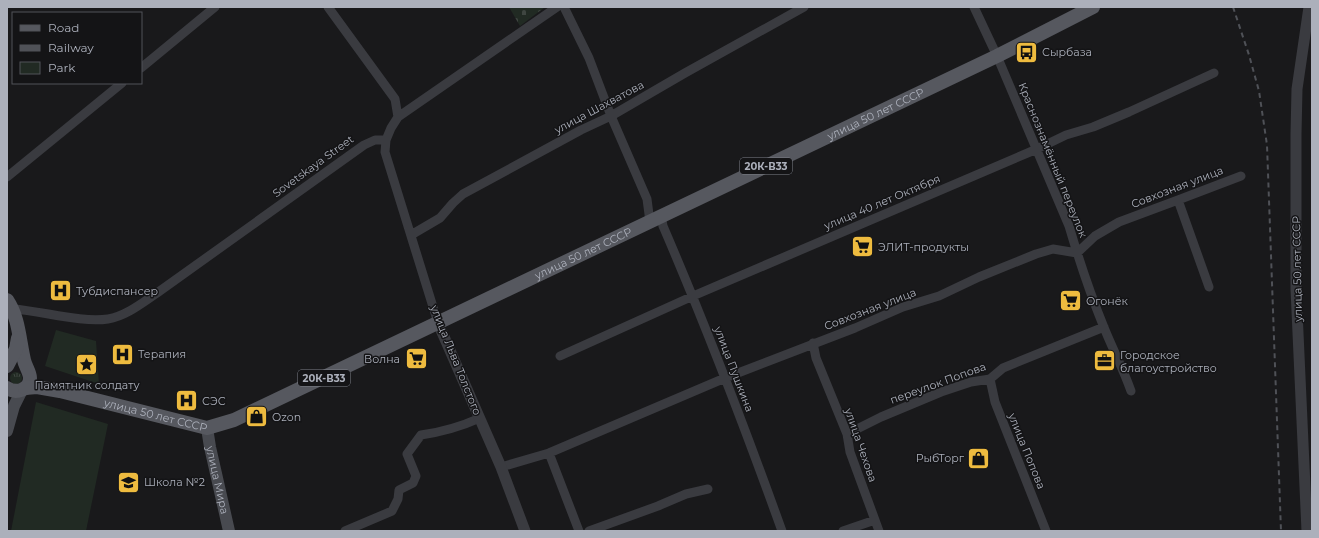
<svg xmlns="http://www.w3.org/2000/svg" width="1319" height="538" font-family="Montserrat,sans-serif">
	<style>
		.grass { fill: url(#grass-tufts) }
		.cemetery { fill: url(#cemetery-stones) }
		.green { fill: #212a23 }
		.lines { fill: none; stroke-linecap: round; stroke-linejoin: round }
		.minor { stroke: #3a3b40; stroke-width: 9 }
		.tertiary { stroke: #3a3b40; stroke-width: 11 }
		.secondary { stroke: #484a50; stroke-width: 12 }
		.primary { stroke: #56585f; stroke-width: 14 }
		.rail { stroke: #4f5157; stroke-width: 2; stroke-dasharray: 5 4; stroke-linecap: butt }
		.labels { text-anchor: middle; stroke-width: 3; stroke-linejoin: round; paint-order: stroke }
		.shield { fill: #141416; stroke: #7e818a; stroke-width: 1 }
		.shield-label { font-size: 10px; font-weight: bold; fill: #acb0bb }
		.poi-label { font-size: 11px; fill: #acb0bb; stroke: #141416; text-anchor: start }
		.street-label { font-size: 11px; fill: #acb0bb; stroke: #141416 }
	</style>
	<defs>
		<pattern id="grass-tufts" width="24" height="20" patternUnits="userSpaceOnUse"><rect width="24" height="20" fill="#212a23"/><path d="M3 7l-1-3M5 7V3M7 7l1-3M15 17l-1-3M17 17v-4M19 17l1-3" fill="none" stroke="#3f4641"/></pattern>
		<pattern id="cemetery-stones" width="16" height="16" patternUnits="userSpaceOnUse"><rect width="16" height="16" fill="#212a23"/><path d="M2 7V4a2 2 0 0 1 4 0v3zM10 15v-3a2 2 0 0 1 4 0v3z" fill="#3f4641"/></pattern>
	</defs>
	<rect width="100%" height="100%" fill="#19191b"/>
	<path class="grass" d="M10 378a6 6 0 1 1 12 0a6 6 0 1 1-12 0Z"/>
	<path class="cemetery" d="M509 7H545L520 26Z"/>
	<path class="green" d="M56 330 96 341 99 384 45 366Z
		M36 402 108 424 86 531H11Z"/>
	<g class="lines">
		<path class="minor" d="M328 7 395 99 398 117
			M564 7 589 58 611 116 647 199 650 222
			M974 7 997 56 1069 226C1079 260 1090 293 1103 325 1112 348 1123 368 1131 391
			M141 68 215 7
			M386 140 385 152 438 323
			M7 177 122 83
			M1178 200 1209 287
			M661 216 663 226C706 326 745 428 782 531
			M411 235 440 218 453 203 463 194 581 130 611 116 685 73 804 7
			M13 309C42 311 81 323 108 319 126 316 142 303 157 293L364 145 375 140H386L391 128 398 117 557 7
			M813 343 816 358 847 434 850 452 879 531
			M560 356 693 296 1037 149 1066 135 1093 127 1129 112 1214 73
			M990 379 995 402 1046 531
			M847 434 881 417 941 392 971 382 990 379 1003 368 1104 327
			M549 453 579 531
			M501 467 549 453 725 378 855 328 903 307 939 296 979 277 1036 254 1053 249 1077 253 1095 236 1119 222 1178 200 1241 176
			M345 531 392 511 398 499 399 490 413 483 416 476 407 454 421 435C442 432 460 427 480 418
			M589 531 658 506 686 494 708 489
			M843 531 875 520"/>
		<path class="tertiary" d="M438 323 501 467 525 531
			M1307 531 1296 289V134L1297 89 1309 7"/>
		<g class="secondary">
			<path id="s1" d="M207 428 210 447 229 531"/>
			<path d="M7 431 14 406 22 390"/>
		</g>
		<g class="primary">
			<path d="M7 300C19 318 19 338 24 360 25 366 30 372 30 378 30 390 16 394 7 388"/>
			<path d="M7 366 16 349 18 338"/>
			<path id="s2" d="M25 388 37 387 60 391 207 428 234 420 997 56 1093 7"/>
		</g>
		<path class="rail" d="M1233 7 1249 55 1259 91 1267 145 1281 531"/>
	</g>
	<defs>
		<symbol id="bus-square" viewBox="-11 -11 22 22"><rect x="-9" y="-9" width="18" height="18" rx="4" fill="#eebb3f" stroke="#141416"/><path d="M-5-6H5V4H4V6H2V4H-2V6H-4V4H-5ZM-3.5-4V0h7V-4ZM-3.5 1.2v1.5H-2V1.2ZM2 1.2v1.5H3.5V1.2Z" fill="#111"/></symbol>
		<symbol id="supermarket-square" viewBox="-11 -11 22 22"><rect x="-9" y="-9" width="18" height="18" rx="4" fill="#eebb3f" stroke="#141416"/><path d="M-6-5.5h2.5l.6 2H6L4.5 2H-2.5L-4.4-4H-6ZM-1.5 3.2a1.3 1.3 0 1 0 .1 0ZM3 3.2a1.3 1.3 0 1 0 .1 0Z" fill="#111"/></symbol>
		<symbol id="hospital-square" viewBox="-11 -11 22 22"><rect x="-9" y="-9" width="18" height="18" rx="4" fill="#eebb3f" stroke="#141416"/><path d="M-5-5h3v3.5h4V-5h3V5h-3V1.5h-4V5h-3Z" fill="#111"/></symbol>
		<symbol id="office-square" viewBox="-11 -11 22 22"><rect x="-9" y="-9" width="18" height="18" rx="4" fill="#eebb3f" stroke="#141416"/><path d="M-6-3h4V-5.5h4V-3h4V5H-6ZM-1-4.5V-3h2v-1.5ZM-6 0V1H6V0Z" fill="#111"/></symbol>
		<symbol id="sight-square" viewBox="-11 -11 22 22"><rect x="-9" y="-9" width="18" height="18" rx="4" fill="#eebb3f" stroke="#141416"/><path d="M0-6L1.8-2.2L6-1.7L2.9 1.2L3.7 5.4L0 3.3L-3.7 5.4L-2.9 1.2L-6-1.7L-1.8-2.2Z" fill="#111"/></symbol>
		<symbol id="shop-square" viewBox="-11 -11 22 22"><rect x="-9" y="-9" width="18" height="18" rx="4" fill="#eebb3f" stroke="#141416"/><path d="M-5-2.5h2.3a2.7 3.5 0 0 1 5.4 0H5L5.5 6h-11ZM-1.5-2.5h3a1.5 2.3 0 0 0-3 0Z" fill="#111"/></symbol>
		<symbol id="school-square" viewBox="-11 -11 22 22"><rect x="-9" y="-9" width="18" height="18" rx="4" fill="#eebb3f" stroke="#141416"/><path d="M0-5L7-2L0 1L-7-2ZM-4 1L0 2.5L4 1V4Q0 6-4 4Z" fill="#111"/></symbol>
	</defs>
	<g fill-rule="evenodd">
		<use href="#bus-square" x="1014" y="40" width="25" height="25"/>
		<use href="#supermarket-square" x="850" y="234" width="25" height="25"/>
		<use href="#hospital-square" x="48" y="278" width="25" height="25"/>
		<use href="#supermarket-square" x="1058" y="288" width="25" height="25"/>
		<use href="#hospital-square" x="110" y="342" width="25" height="25"/>
		<use href="#supermarket-square" x="404" y="346" width="25" height="25"/>
		<use href="#office-square" x="1092" y="348" width="25" height="25"/>
		<use href="#sight-square" x="74" y="352" width="25" height="25"/>
		<use href="#hospital-square" x="174" y="388" width="25" height="25"/>
		<use href="#shop-square" x="244" y="404" width="25" height="25"/>
		<use href="#shop-square" x="966" y="446" width="25" height="25"/>
		<use href="#school-square" x="116" y="470" width="25" height="25"/>
	</g>
	<g class="labels">
		<g class="shield">
			<rect x="740" y="158" width="52" height="16" rx="3"/>
			<rect x="298" y="370" width="52" height="16" rx="3"/>
		</g>
		<g class="shield-label">
			<text x="766" y="170">20К-В33</text>
			<text x="324" y="382">20К-В33</text>
		</g>
		<g class="poi-label">
			<text x="1042" y="56">Сырбаза</text>
			<text x="878" y="251">ЭЛИТ-продукты</text>
			<text x="76" y="295">Тубдиспансер</text>
			<text x="1086" y="305">Огонёк</text>
			<text x="138" y="358">Терапия</text>
			<text x="1120" y="359">Городское<tspan x="1120" dy="13">благоустройство</tspan></text>
			<text x="400" y="363" text-anchor="end">Волна</text>
			<text x="87" y="389" text-anchor="middle">Памятник солдату</text>
			<text x="202" y="405">СЭС</text>
			<text x="272" y="421">Ozon</text>
			<text x="964" y="462" text-anchor="end">РыбТорг</text>
			<text x="144" y="486">Школа №2</text>
		</g>
		<g class="street-label">
			<text transform="translate(599 107) rotate(-28)" y="4">улица Шахватова</text>
			<text dy="4" stroke="none"><textPath href="#s2" startOffset="926">улица 50 лет СССР</textPath></text>
			<text transform="translate(1053 160) rotate(68)" y="4">Краснознамённый переулок</text>
			<text transform="translate(313 166) rotate(-36)" y="4">Sovetskaya Street</text>
			<text transform="translate(1177 187) rotate(-21)" y="4">Совхозная улица</text>
			<text transform="translate(882 202) rotate(-23)" y="4">улица 40 лет Октября</text>
			<text dy="4" stroke="none"><textPath href="#s2" startOffset="602">улица 50 лет СССР</textPath></text>
			<text transform="translate(1297 269) rotate(-91)" y="4">улица 50 лет СССР</text>
			<text transform="translate(870 309) rotate(-21)" y="4">Совхозная улица</text>
			<text transform="translate(456 360) rotate(68)" y="4">улица Льва Толстого</text>
			<text transform="translate(734 369) rotate(69)" y="4">улица Пушкина</text>
			<text transform="translate(938 383) rotate(-20)" y="4">переулок Попова</text>
			<text dy="4" stroke="none"><textPath href="#s2" startOffset="134">улица 50 лет СССР</textPath></text>
			<text transform="translate(861 445) rotate(71)" y="4">улица Чехова</text>
			<text transform="translate(1027 451) rotate(68)" y="4">улица Попова</text>
			<text dy="4" stroke="none"><textPath href="#s1" startOffset="53">улица Мира</textPath></text>
		</g>
	</g>
	<rect width="1319" height="538" fill="none" stroke="#acb0bb" stroke-width="16"/>
	<rect x="12" y="12" width="130" height="72" fill="#141416" stroke="#515258"/>
	<rect x="20" y="25" width="20" height="6" fill="#56585f" stroke="#515258"/>
	<text x="48" y="32" font-size="12" fill="#acb0bb">Road</text>
	<rect x="20" y="45" width="20" height="6" fill="#4f5157" stroke="#515258"/>
	<text x="48" y="52" font-size="12" fill="#acb0bb">Railway</text>
	<rect x="20" y="62" width="20" height="12" fill="#212a23" stroke="#515258"/>
	<text x="48" y="72" font-size="12" fill="#acb0bb">Park</text>
</svg>
